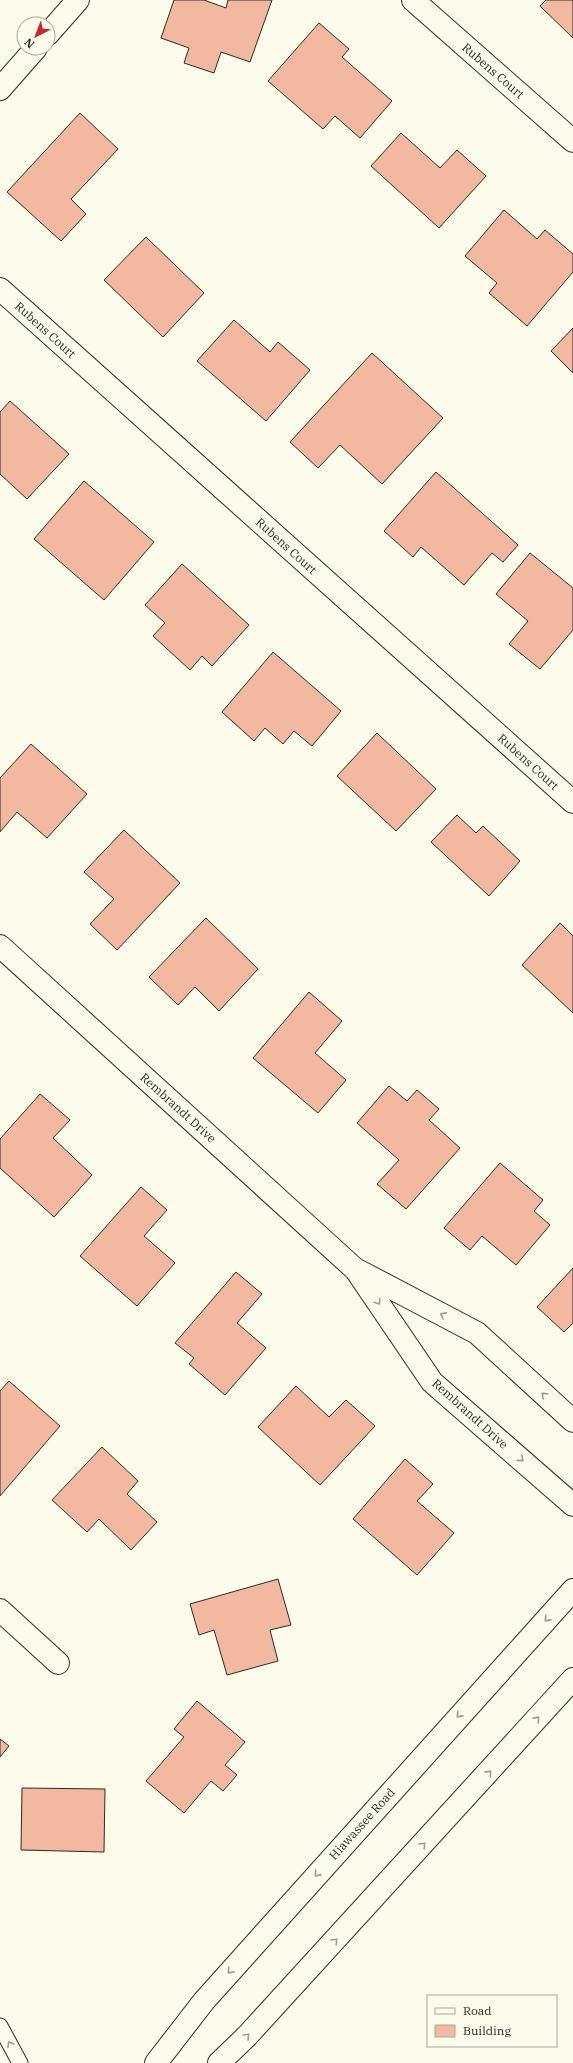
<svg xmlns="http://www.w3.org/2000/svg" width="573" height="2063" font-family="'IBM Plex Serif',serif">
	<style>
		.building { fill: #f2b8a0; stroke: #2b2b2b }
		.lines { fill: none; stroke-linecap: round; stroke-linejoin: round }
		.service-casing { stroke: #2b2b2b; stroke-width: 17 }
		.minor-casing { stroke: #2b2b2b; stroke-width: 24 }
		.tertiary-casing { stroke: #2b2b2b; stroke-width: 24 }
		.service { stroke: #fdfbea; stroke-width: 15 }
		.minor { stroke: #fdfbea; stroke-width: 22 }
		.tertiary { stroke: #fdfbea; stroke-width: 22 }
		.oneway { stroke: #9e9d94 }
		.labels { text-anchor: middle; stroke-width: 3; stroke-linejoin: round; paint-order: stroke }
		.street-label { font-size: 12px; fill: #2b2b2b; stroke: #fdfbea }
	</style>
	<rect width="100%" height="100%" fill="#fdfbea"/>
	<path class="building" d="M174 0H204L226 8 228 0H272L250 62 221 52 214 73 184 63 189 48 161 38Z
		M546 0H573V38L540 6Z
		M319 23 349 49 342 57 392 101 360 138 335 116 323 129 268 81Z
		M80 113 118 149 71 199 86 214 61 241 7 192Z
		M401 133 440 168 457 150 486 176 439 228 371 166Z
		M504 210 537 239 545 230 573 254V272L527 326 489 293 497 283 465 256Z
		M146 237 204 293 163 337 104 280Z
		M234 320 270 352 278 342 310 370 266 421 197 361Z
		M573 328V373L551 351Z
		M372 353 443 418 382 484 340 445 318 468 290 442Z
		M10 401 69 454 27 499 0 474V412Z
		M436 472 518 545 503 562 492 553 464 585 421 547 413 557 384 531Z
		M84 481 154 542 104 600 34 539Z
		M530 553 573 588V630L540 669 509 644 528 621 496 594Z
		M182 564 249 625 212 666 202 656 190 670 153 636 165 623 145 605Z
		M273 652 341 711 312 746 294 731 283 744 265 728 254 741 222 712Z
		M377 733 436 789 396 831 337 776Z
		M31 744 87 794 47 838 17 812 0 832V778Z
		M457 815 476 833 483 826 520 861 489 896 431 842Z
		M124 830 180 883 117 950 90 924 114 899 84 872Z
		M206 918 258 969 219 1011 195 987 178 1005 149 977Z
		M560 923 573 936V1013L522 965Z
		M309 992 342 1021 315 1053 346 1080 318 1113 253 1058Z
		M389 1086 407 1101 417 1090 439 1109 429 1120 460 1148 406 1209 377 1184 399 1160 357 1123Z
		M40 1094 70 1120 53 1138 92 1175 54 1217 0 1168V1139Z
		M500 1163 543 1200 534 1211 550 1225 516 1265 482 1236 470 1250 444 1228Z
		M141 1187 167 1210 144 1236 175 1263 137 1306 80 1256Z
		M573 1268V1323L564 1332 537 1307Z
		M236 1272 262 1294 237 1323 266 1348 225 1395 189 1364 194 1358 175 1343Z
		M9 1381 60 1426 0 1496V1391Z
		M296 1386 329 1417 346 1400 375 1426 320 1485 258 1427Z
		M102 1447 138 1481 127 1494 157 1522 131 1550 99 1519 87 1532 52 1500Z
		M405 1459 433 1484 417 1501 454 1533 417 1575 353 1519Z
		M278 1579 291 1625 270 1630 278 1661 227 1675 214 1630 199 1635 190 1604Z
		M197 1701 245 1742 225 1765 237 1775 223 1791 211 1781 184 1813 146 1781 184 1737 174 1729Z
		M0 1739 9 1746 0 1757Z
		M22 1788 105 1789 104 1852 21 1850Z"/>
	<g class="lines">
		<defs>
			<path id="service" d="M0 2026 20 2063"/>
			<path id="minor" d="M413 0 573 141
				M48 34 78 0
				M0 89 36 48
				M0 289 573 802
				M0 946 356 1270 432 1382 573 1505
				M359 1271 477 1333 573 1421
				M0 1610 58 1663"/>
			<path id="tertiary" d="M156 2063 204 2001 573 1590
				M219 2063 247 2036 573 1679"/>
		</defs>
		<use href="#service" class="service-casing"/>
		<use href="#minor" class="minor-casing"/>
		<use href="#tertiary" class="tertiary-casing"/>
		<use href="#service" class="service"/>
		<use href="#minor" class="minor"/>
		<use href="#tertiary" class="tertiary"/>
	</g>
	<defs><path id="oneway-chevron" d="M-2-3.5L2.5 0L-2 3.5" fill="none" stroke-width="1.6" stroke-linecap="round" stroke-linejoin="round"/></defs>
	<g class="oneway">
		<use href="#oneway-chevron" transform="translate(378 1302) rotate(56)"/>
		<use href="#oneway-chevron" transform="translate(443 1315) rotate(-152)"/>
		<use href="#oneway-chevron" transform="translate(544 1395) rotate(-138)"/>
		<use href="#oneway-chevron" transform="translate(521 1459) rotate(41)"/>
		<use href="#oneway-chevron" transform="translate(547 1619) rotate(132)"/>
		<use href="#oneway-chevron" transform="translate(459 1715) rotate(132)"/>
		<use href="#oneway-chevron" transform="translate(537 1719) rotate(-48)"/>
		<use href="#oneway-chevron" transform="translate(489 1773) rotate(-48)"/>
		<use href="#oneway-chevron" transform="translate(423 1845) rotate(-47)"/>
		<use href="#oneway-chevron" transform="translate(317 1874) rotate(132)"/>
		<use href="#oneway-chevron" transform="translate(335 1941) rotate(-47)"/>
		<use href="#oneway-chevron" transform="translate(230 1971) rotate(132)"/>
		<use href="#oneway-chevron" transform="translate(247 2036) rotate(-45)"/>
		<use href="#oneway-chevron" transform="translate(10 2044) rotate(-119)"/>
	</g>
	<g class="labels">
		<g class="street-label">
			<text transform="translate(493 71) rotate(41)" y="4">Rubens Court</text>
			<text transform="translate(45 330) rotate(42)" y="4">Rubens Court</text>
			<text transform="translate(286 546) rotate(42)" y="4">Rubens Court</text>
			<text transform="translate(528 762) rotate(42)" y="4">Rubens Court</text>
			<text transform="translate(178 1108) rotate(42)" y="4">Rembrandt Drive</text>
			<text transform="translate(470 1414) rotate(42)" y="4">Rembrandt Drive</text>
			<text transform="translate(362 1824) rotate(-48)" y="4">Hiawassee Road</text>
		</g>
	</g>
	<rect x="427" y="1995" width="130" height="52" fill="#fdfbea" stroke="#a9a89e"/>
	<rect x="435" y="2008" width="20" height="6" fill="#fdfbea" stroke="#a9a89e"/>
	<text x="463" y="2015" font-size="12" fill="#2b2b2b">Road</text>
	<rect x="435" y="2025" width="20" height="12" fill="#f2b8a0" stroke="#a9a89e"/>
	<text x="463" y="2035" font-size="12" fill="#2b2b2b">Building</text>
	<g transform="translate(36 36) rotate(222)"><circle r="19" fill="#fdfbea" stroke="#a9a89e"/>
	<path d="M0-3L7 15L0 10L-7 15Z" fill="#c62828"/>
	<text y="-6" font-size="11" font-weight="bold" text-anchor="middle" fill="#2b2b2b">N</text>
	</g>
</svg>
